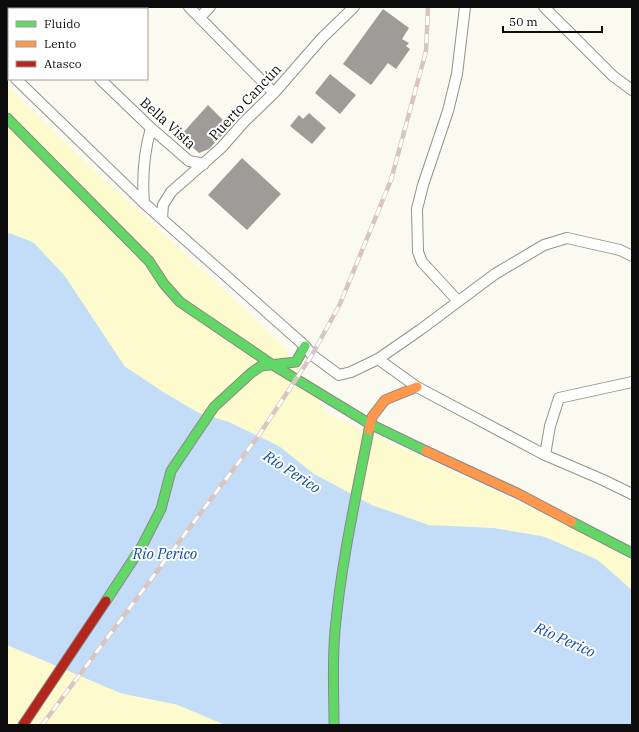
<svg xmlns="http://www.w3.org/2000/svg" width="639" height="732" font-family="'IBM Plex Serif',serif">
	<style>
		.sand { fill: #fdfbce }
		.water { fill: #c3ddf8 }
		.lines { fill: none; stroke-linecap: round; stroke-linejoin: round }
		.river { stroke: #c3ddf8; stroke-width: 24 }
		.building { fill: #9d9c96 }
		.street-casing { stroke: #93938f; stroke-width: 12 }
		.fast-casing { stroke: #8a8a85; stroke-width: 11 }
		.slow-casing { stroke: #8a8a85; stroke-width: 11 }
		.jam-casing { stroke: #8a8a85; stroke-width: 11 }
		.street { stroke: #fefefd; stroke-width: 10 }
		.fast { stroke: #63d668; stroke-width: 9 }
		.slow { stroke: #ff974d; stroke-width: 9 }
		.jam { stroke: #b3261e; stroke-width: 9 }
		.rail-casing { stroke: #d8c5c1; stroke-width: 4.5 }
		.rail { stroke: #fff; stroke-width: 3; stroke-dasharray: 9; stroke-linecap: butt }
		.labels { text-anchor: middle; stroke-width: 4; stroke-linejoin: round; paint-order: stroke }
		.street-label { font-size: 14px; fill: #0c0c0c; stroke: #fff }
		.water-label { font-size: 15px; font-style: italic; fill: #0d4aa6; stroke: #fff }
	</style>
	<rect width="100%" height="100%" fill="#fafaf0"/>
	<path class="sand" d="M7 86 105 181 150 221 283 346 328 414 574 528 632 560V725H7Z"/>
	<path class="water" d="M7 245 27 253 55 283 116 375 155 401 193 424 224 433 272 456 306 483 367 516 427 537 493 540 540 548 591 570 632 606V725H238L230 714 181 693 125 682 7 632Z"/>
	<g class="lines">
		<path class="river" d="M7 245 27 253 55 283 116 375 155 401 194 424 224 433 272 456 306 483 367 516 427 537 493 540 540 548 591 570 632 606
			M7 632 125 682 180 693 230 714 238 725"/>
	</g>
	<path class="building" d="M383 9 409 28 402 39 409 43 406 46 410 49 396 69 388 63 371 85 343 64Z
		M330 74 356 95 340 114 315 93Z
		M208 105 230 127 209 149 199 153 180 136Z
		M309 113 326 128 312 144 290 126 299 115 303 119Z
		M242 158 281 194 247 230 208 195Z"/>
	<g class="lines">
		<defs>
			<path id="street" d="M25 7 27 9
				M189 7 274 93
				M544 7 613 76 632 90
				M200 17 210 7
				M7 70 9 72
				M16 79 144 203 305 346 312 355 339 375 351 372 378 359 417 387 545 455 601 479 632 494
				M100 79 151 128 189 161 204 164
				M144 203C142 178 144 152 151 128
				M162 218 163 205 171 192 221 148 245 121 274 93 322 38 354 7
				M458 301 422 262 418 252 417 209 423 185 448 111 457 74 465 7
				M378 359 420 330 495 274 544 245 567 238 620 250 632 256
				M545 455 550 426 559 398 632 382"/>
			<path id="fast" d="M7 118 149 261 164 284 180 302 273 365 370 424 426 451
				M572 522 632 553
				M106 601 142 546 161 509 171 471 214 407 251 373 261 366 296 362 305 346
				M334 725C334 694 332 662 335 631 341 563 356 497 369 430"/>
			<path id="slow" d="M369 430 372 417 385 400 417 387
				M426 451 519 494 572 522"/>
			<path id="jam" d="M23 725 106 601"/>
		</defs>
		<use href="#street" class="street-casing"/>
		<use href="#fast" class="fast-casing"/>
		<use href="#slow" class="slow-casing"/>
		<use href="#jam" class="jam-casing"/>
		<use href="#street" class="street"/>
		<use href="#fast" class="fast"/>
		<use href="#slow" class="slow"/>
		<use href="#jam" class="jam"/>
		<defs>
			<path id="rail" d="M42 725 259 435 312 355 340 304 391 180 426 51 428 7"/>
		</defs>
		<use href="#rail" class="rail-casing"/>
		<use href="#rail" class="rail"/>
	</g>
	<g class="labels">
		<g class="street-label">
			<text transform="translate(245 102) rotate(-47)" y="5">Puerto Cancún</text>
			<text transform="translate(168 123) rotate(42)" y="5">Bella Vista</text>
		</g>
		<g class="water-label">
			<text transform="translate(292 472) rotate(33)" y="5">Río Perico</text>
			<text x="165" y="559">Rio Perico</text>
			<text transform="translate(565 640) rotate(24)" y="5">Río Perico</text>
		</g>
	</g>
	<rect width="639" height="732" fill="none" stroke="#0c0c0c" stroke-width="16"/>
	<rect x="8" y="8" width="140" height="72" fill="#ffffff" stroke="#9e9e9e"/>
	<rect x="16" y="21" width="20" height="6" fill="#63d668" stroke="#9e9e9e"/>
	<text x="44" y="28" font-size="12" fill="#0c0c0c">Fluido</text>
	<rect x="16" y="41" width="20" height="6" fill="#ff974d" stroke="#9e9e9e"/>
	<text x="44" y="48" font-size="12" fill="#0c0c0c">Lento</text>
	<rect x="16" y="61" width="20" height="6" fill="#b3261e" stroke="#9e9e9e"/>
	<text x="44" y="68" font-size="12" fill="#0c0c0c">Atasco</text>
	<path d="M503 26v6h99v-6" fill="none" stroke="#0c0c0c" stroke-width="2"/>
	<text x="509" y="26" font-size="12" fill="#0c0c0c" stroke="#ffffff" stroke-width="3" paint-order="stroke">50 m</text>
</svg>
